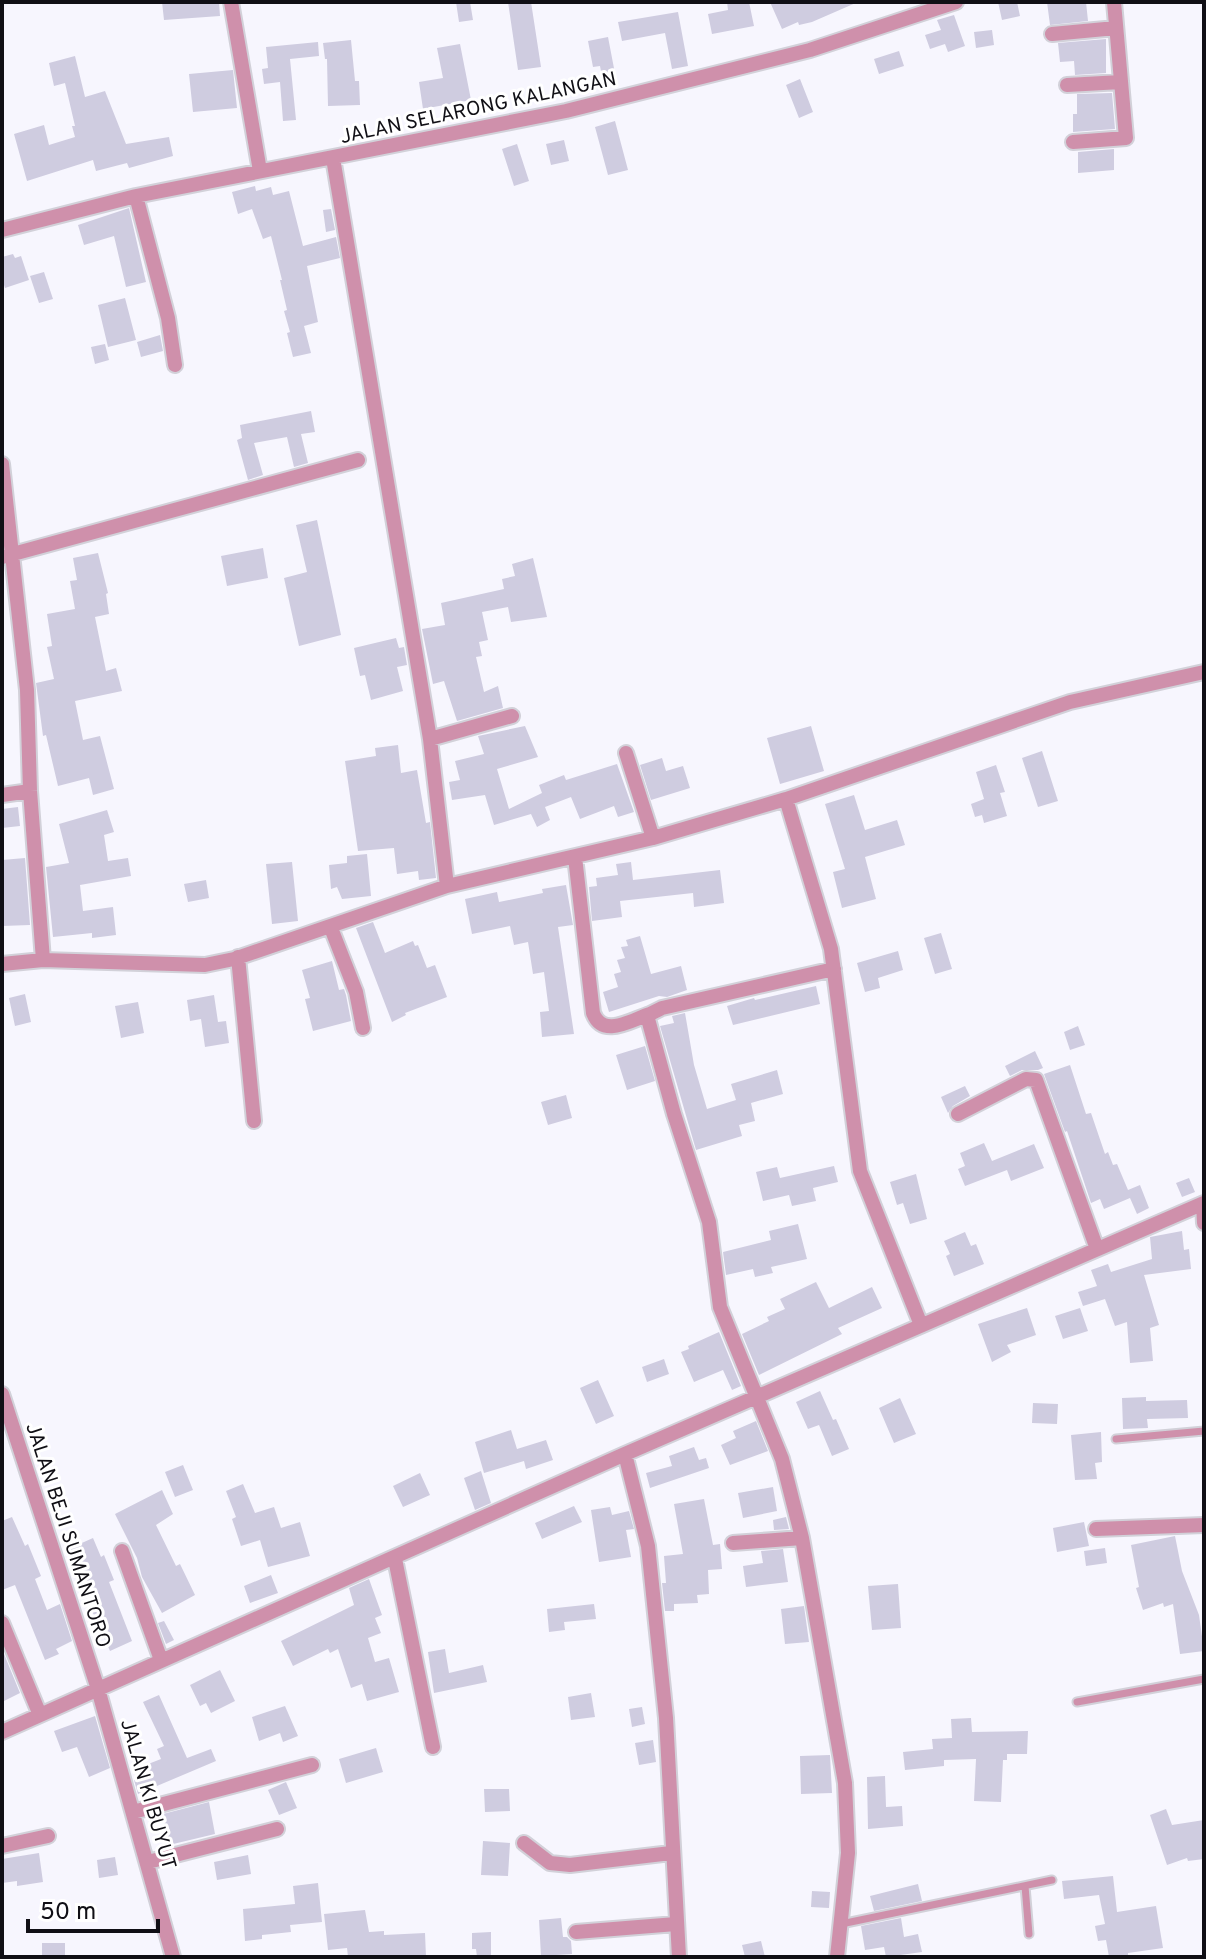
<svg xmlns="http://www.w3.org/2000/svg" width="1206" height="1959" font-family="Overpass,sans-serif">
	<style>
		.building { fill: #cfcce0 }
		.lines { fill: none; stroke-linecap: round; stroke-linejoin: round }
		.service-casing { stroke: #d2d1d9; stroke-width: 11 }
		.minor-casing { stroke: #d2d1d9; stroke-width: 18 }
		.service { stroke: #cf90ab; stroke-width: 7 }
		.minor { stroke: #cf90ab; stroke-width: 14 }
		.labels { text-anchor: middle; stroke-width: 6; stroke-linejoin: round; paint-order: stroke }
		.street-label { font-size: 20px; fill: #100f15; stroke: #fff }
	</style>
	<rect width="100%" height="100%" fill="#f7f6fe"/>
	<path class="building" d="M162 2H219L220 16 164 20Z
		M456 2H470L473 20 459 22Z
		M508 2H531L541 67 518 70Z
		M727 2H749L754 26 712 34 708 14 728 10Z
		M770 2H858L812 22 799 25 798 22 782 29Z
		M998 2H1017L1020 16 1002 20Z
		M1047 2H1086L1088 21 1050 25Z
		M678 12 688 66 672 69 665 33 622 41 618 22Z
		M954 15 965 46 948 52 945 44 930 49 925 35 941 30 937 20Z
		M992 30 994 45 976 48 974 32Z
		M608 37 617 84 604 87 600 66 593 67 588 41Z
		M1106 39V73L1075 75 1074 61 1060 62 1058 43Z
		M351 40 355 81H359L360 105 328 106 327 59H325L323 43Z
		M318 42 319 56 290 59 296 120 283 121 280 82 264 84 262 69 268 68 266 47Z
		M460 44 471 100 423 109 419 82 443 78 437 48Z
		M899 51 904 66 879 74 874 59Z
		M75 56 85 97 105 91 126 144 169 137 173 156 129 168 127 163 96 171 93 160 27 181 14 134 44 125 49 145 75 137 72 126H75L65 83 54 86 49 63Z
		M233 70 237 108 193 112 189 74Z
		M800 79 813 112 799 118 786 85Z
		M1112 93 1115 129 1073 132V114H1077V94Z
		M615 121 628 170 608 175 595 127Z
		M564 140 569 161 551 165 546 144Z
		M517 144 529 181 514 186 502 149Z
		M1114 149V170L1078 173V152Z
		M255 186 256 191 271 187 273 195 289 191 303 246 336 237 340 258 307 266 318 322 304 326 311 353 293 357 287 333 290 332 284 311 287 310 280 280H282L271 236 263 239 252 209 238 214 232 192Z
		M129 208 146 282 126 287 114 236 84 245 78 225Z
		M331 209 335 230 326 232 323 210Z
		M13 254 15 258 21 256 29 280 5 288 2 279V257Z
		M44 272 53 299 39 303 30 276Z
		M125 298 136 340 108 347 98 305Z
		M160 335 163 351 141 357 137 342Z
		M105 344 109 360 95 364 91 347Z
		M311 411 315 432 301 434 308 463 294 467 287 437 254 443 263 475 248 480 237 440 242 438 240 425Z
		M317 520 341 635 299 646 284 578 307 572 296 525Z
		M263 548 268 578 227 586 221 556Z
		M98 553 108 593 106 594 109 614 95 617 106 671 116 668 122 691 75 701 83 740 100 736 114 789 93 795 89 778 58 786 46 735 43 736 36 683 54 679 47 647 52 646 47 614 75 609 70 581 77 580 73 558Z
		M533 558 547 617 511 622 508 607 482 612 488 640 479 642 482 656 476 657 484 692 498 686 503 708 457 721 444 681 433 684 422 629 445 625 441 603 504 589 502 579 515 576 512 564Z
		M396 638 399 648 404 647 407 665 397 667 403 691 371 700 365 675 360 676 354 648Z
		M525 726 538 757 497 769 509 809 542 793 539 785 564 775 566 780 617 764 634 812 618 817 614 806 580 819 571 797 545 807 550 820 537 827 531 814 494 825 485 795 452 800 449 782 460 780 455 761 484 754 478 736Z
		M811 726 824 771 780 784 767 738Z
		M398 745 401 773 417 770 426 823 430 822 436 878 419 880 418 871 397 874 394 848 358 851 345 761 376 756 375 748Z
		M1042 751 1058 801 1038 807 1022 758Z
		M662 758 666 771 683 766 690 788 651 800 640 765Z
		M996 765 1005 792 1000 793 1007 816 984 823 982 815 975 817 971 804 984 799 976 772Z
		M854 795 865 830 897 820 905 845 865 857 876 899 842 908 833 872 845 869 825 804Z
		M18 807 20 826 2 828V809Z
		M107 810 114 832 104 835 108 861 128 858 131 876 80 885 83 911 113 907 116 935 92 938V933L53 937 46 867 69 863 59 824Z
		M367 854 371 896 342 899 337 887 331 889 329 865 347 863V856Z
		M25 858 30 925 2 926V860Z
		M292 862 298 921 272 924 266 864Z
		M631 862 633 880 720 870 724 903 694 907 693 893 620 901 622 917 592 921 589 887 597 886 596 878 618 875 616 864Z
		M206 880 209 898 188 902 184 884Z
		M566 885 573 925 558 927 574 1034 542 1037 540 1012 549 1011 544 972 533 974 528 942 514 945 510 926 472 934 465 899 497 892 499 902 543 893 542 889Z
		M373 922 385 953 413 941 415 946 418 945 427 968 435 965 447 997 405 1013 406 1015 392 1022 356 928Z
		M941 933 952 969 935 974 924 938Z
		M640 936 651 974 681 966 687 990 667 997 659 996 609 1012 603 992 618 987 614 974 621 972 617 960 625 958 621 947 628 946 626 940Z
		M898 951 903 970 878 978 880 988 865 992 857 963Z
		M332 961 339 990 344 989 346 995 351 1021 313 1031 305 999 310 998 302 970Z
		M816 986 820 1004 733 1025 727 1006 754 998 755 1000Z
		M25 994 31 1022 15 1026 9 998Z
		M214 995 218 1022 226 1021 229 1043 205 1047 201 1019 190 1021 187 1000Z
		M138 1002 144 1033 121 1038 115 1006Z
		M685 1013 694 1065 707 1109 736 1100 731 1084 777 1070 783 1094 751 1103 755 1121 739 1125 742 1136 696 1150 660 1026 674 1023 672 1016Z
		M1078 1026 1085 1045 1070 1050 1064 1032Z
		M645 1046 655 1081 627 1090 616 1055Z
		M1035 1051 1043 1068 1038 1070H1022L1010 1076 1005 1066Z
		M1070 1065 1086 1114 1091 1113 1105 1154 1108 1152 1113 1165 1117 1164 1128 1190 1140 1185 1149 1208 1137 1214 1130 1198 1104 1209 1100 1199 1091 1203 1067 1131 1065 1132 1044 1074Z
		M965 1086 970 1096 953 1106 948 1113 941 1097Z
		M566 1095 572 1118 548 1125 541 1102Z
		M984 1143 992 1161 1034 1144 1044 1168 1011 1181 1007 1170 965 1186 958 1169 965 1166 960 1153Z
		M834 1166 838 1182 813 1188 816 1201 792 1206 789 1195 763 1201 756 1172 777 1167 780 1178Z
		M916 1174 927 1219 910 1224 903 1203 897 1205 890 1182Z
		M1189 1178 1195 1192 1182 1197 1176 1183Z
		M798 1224 807 1259 771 1267 773 1273 755 1277 753 1269 726 1275 723 1252 771 1240 769 1231Z
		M1182 1231 1184 1250 1189 1249 1191 1269 1144 1275 1159 1325 1150 1328 1153 1361 1130 1363 1127 1322 1115 1326 1105 1299 1083 1306 1078 1292 1097 1286 1091 1270 1108 1264 1111 1272 1152 1259 1150 1237Z
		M965 1232 971 1246 976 1244 984 1264 954 1276 946 1256 950 1254 944 1241Z
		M816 1282 829 1308 872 1287 882 1308 838 1328 842 1334 759 1375 742 1334 769 1321 767 1317 785 1309 780 1299Z
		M1027 1308 1036 1335 1007 1345 1011 1352 992 1362 978 1324Z
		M1080 1308 1088 1331 1063 1339 1055 1316Z
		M719 1332 741 1386 732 1390 723 1370 694 1382 681 1352 689 1349 688 1346Z
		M664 1359 669 1374 647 1382 642 1367Z
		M598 1380 614 1416 596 1424 580 1388Z
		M820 1391 833 1420 836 1419 849 1449 832 1456 819 1425 808 1429 796 1402Z
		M1146 1397V1401L1187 1400 1188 1418 1147 1419 1148 1428 1123 1429 1122 1398Z
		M900 1398 916 1434 894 1443 879 1408Z
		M1033 1403 1058 1404 1057 1424 1032 1423Z
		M756 1421 768 1451 730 1465 721 1445 736 1438 733 1431Z
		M511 1430 517 1449 546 1440 553 1460 526 1469 524 1461 484 1473 475 1442Z
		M1101 1432 1102 1462 1095 1463 1097 1479 1075 1480 1071 1435Z
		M694 1447 699 1460 706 1458 709 1468 650 1488 646 1473 672 1466 669 1456Z
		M183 1465 193 1490 175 1497 165 1472Z
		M481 1471 491 1503 475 1510 464 1478Z
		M420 1473 430 1495 403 1507 393 1486Z
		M243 1484 255 1513 274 1507 281 1528 300 1522 310 1556 268 1567 260 1540 241 1546 232 1519 236 1517 226 1491Z
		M773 1487 777 1511 743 1518 738 1493Z
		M162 1490 173 1514 156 1525 176 1566 180 1564 195 1595 162 1613 142 1577 137 1558 115 1514Z
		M704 1499 713 1545 720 1544 722 1569 708 1570 709 1594 697 1595 698 1603 674 1604V1611H665L662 1583H666L664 1556 683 1554 674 1504Z
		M574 1506 582 1522 542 1539 535 1523Z
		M610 1507 612 1515 629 1511 634 1529 626 1530 631 1557 599 1562 591 1510Z
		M12 1517 25 1546 28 1544 41 1576 35 1579 47 1610 60 1604 72 1641 56 1649 59 1654 45 1660 15 1585 2 1590V1521Z
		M786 1517 789 1529 774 1530 773 1520Z
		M1084 1522 1089 1546 1057 1552 1053 1528Z
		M1175 1536 1182 1571 1199 1615 1204 1651 1180 1654 1173 1604 1164 1607 1163 1603 1143 1610 1136 1588 1139 1587 1131 1545Z
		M93 1538 101 1557 104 1555 114 1580 109 1582 132 1641 110 1651 88 1602 94 1600 77 1560 72 1562 66 1550Z
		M1105 1548 1107 1563 1086 1566 1084 1551Z
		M783 1549 788 1582 746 1587 743 1566 763 1563 761 1551Z
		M271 1575 278 1593 250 1603 244 1586Z
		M369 1579 382 1615 375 1618 381 1633 368 1638 375 1662 389 1658 399 1692 367 1701 362 1684 351 1688 338 1649 330 1653 328 1649 293 1666 281 1641 354 1605 349 1588Z
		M898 1584 901 1628 872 1630 868 1586Z
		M594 1604 596 1619 564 1622 565 1630 549 1632 547 1609Z
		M804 1606 809 1642 785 1644 781 1609Z
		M164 1621 174 1640 166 1644 158 1623Z
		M2 1649 20 1693 2 1702Z
		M445 1649 449 1673 483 1665 487 1682 434 1693 428 1652Z
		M220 1670 235 1701 211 1713 206 1703 200 1706 190 1685Z
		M591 1693 595 1717 571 1720 568 1697Z
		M159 1695 187 1758 211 1749 216 1761 138 1794 134 1780 142 1777 138 1768 161 1759 157 1749 164 1746 143 1702Z
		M285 1706 298 1736 283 1742 280 1733 259 1741 252 1717Z
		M642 1707 645 1724 632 1727 629 1709Z
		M95 1716 110 1768 89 1777 77 1747 62 1752 54 1731Z
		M971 1718 972 1732 1028 1731 1027 1754H1007V1760H1003L1001 1802 974 1801 976 1759 944 1760V1766L905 1770 903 1752 933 1749 932 1739 952 1738 951 1719Z
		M653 1740 656 1762 639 1765 635 1743Z
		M376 1748 383 1772 346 1783 339 1759Z
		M830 1755 832 1793 801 1794 800 1756Z
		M885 1776 886 1807 902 1806 903 1826 868 1829 867 1777Z
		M286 1782 297 1808 279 1815 268 1790Z
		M484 1789H509L510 1811 485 1812Z
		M209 1802 215 1834 169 1845 163 1814Z
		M1166 1809 1172 1825 1204 1820V1859L1188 1861 1187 1858 1167 1865 1150 1815Z
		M483 1841 510 1843 508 1876 481 1875Z
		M39 1853 43 1882 17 1886V1881L2 1883V1859Z
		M248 1855 251 1874 217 1880 214 1862Z
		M115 1857 118 1875 99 1878 97 1860Z
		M1113 1876 1117 1912 1156 1906 1163 1948 1128 1953V1956L1121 1957H1109L1106 1940 1098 1941 1095 1926 1105 1924 1099 1895 1064 1899 1062 1881Z
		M318 1883 322 1922 290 1925 291 1932 262 1935V1939L245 1941 243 1909 295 1904 293 1886Z
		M918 1884 922 1901 874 1911 870 1896Z
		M812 1891 830 1892 829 1908 811 1907Z
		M365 1910 369 1932 384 1931V1935L425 1933 426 1957H348L347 1948 328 1950 324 1914Z
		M561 1918 563 1937H567L571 1941 572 1954 541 1956 539 1920Z
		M901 1918 904 1937 918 1934 922 1952 886 1957 884 1947 865 1950 861 1926Z
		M491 1932V1957H477L476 1949H472V1933Z
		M761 1941 765 1957H745L742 1945Z
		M42 1943H65V1957H42Z"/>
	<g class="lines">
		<defs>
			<path id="service" d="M1116 1439 1204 1431
				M1077 1702 1204 1679
				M1025 1886 1029 1934
				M841 1924 1052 1880"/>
			<path id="minor" d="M231 2 260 171
				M1052 34 1116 28
				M1067 85 1121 82
				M1073 142 1126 138 1114 2
				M333 158 430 739 447 886
				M136 196 168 318 175 365
				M2 230 136 196 566 111 810 50 956 2
				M2 464 27 690 30 791 43 960
				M2 557 358 460
				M430 739 512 716
				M626 753 653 838
				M2 795 30 791
				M786 799 831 949 860 1171 921 1325
				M575 857 593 1013C603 1039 631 1020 650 1014
				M331 928 356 992 363 1028
				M238 957 254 1121
				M2 964 43 960 205 965 234 959 447 886 653 838 786 799 1070 702 1204 672
				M834 969 662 1008 650 1014 648 1019 674 1114 709 1222 720 1307 782 1459 802 1538 845 1783 848 1853 837 1957
				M958 1114 1026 1079 1036 1080 1097 1249
				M1203 1204 1204 1223
				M2 1394 98 1689 173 1957
				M625 1454 648 1546 666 1718 679 1957
				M1096 1529 1204 1525
				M733 1543 802 1538
				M122 1551 161 1660
				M395 1559 433 1747
				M2 1623 40 1715
				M2 1732 625 1454 1204 1203
				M133 1812 312 1765
				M524 1843 550 1863 570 1865 671 1853
				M2 1846 48 1836
				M148 1862 277 1829
				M576 1932 676 1924"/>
		</defs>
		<use href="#service" class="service-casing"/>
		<use href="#minor" class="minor-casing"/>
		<use href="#service" class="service"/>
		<use href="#minor" class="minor"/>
	</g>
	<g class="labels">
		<g class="street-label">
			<text transform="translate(478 107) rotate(-12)" y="7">JALAN SELARONG KALANGAN</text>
			<text transform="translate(69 1535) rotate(72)" y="7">JALAN BEJI SUMANTORO</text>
			<text transform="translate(149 1794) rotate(74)" y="7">JALAN KI BUYUT</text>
		</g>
	</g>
	<rect width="1206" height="1959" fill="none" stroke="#100f15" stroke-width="8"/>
	<path d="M28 1919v12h130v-12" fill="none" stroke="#100f15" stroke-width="4"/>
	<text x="40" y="1919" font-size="24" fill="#100f15" stroke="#ffffff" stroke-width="6" paint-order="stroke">50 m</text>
</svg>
